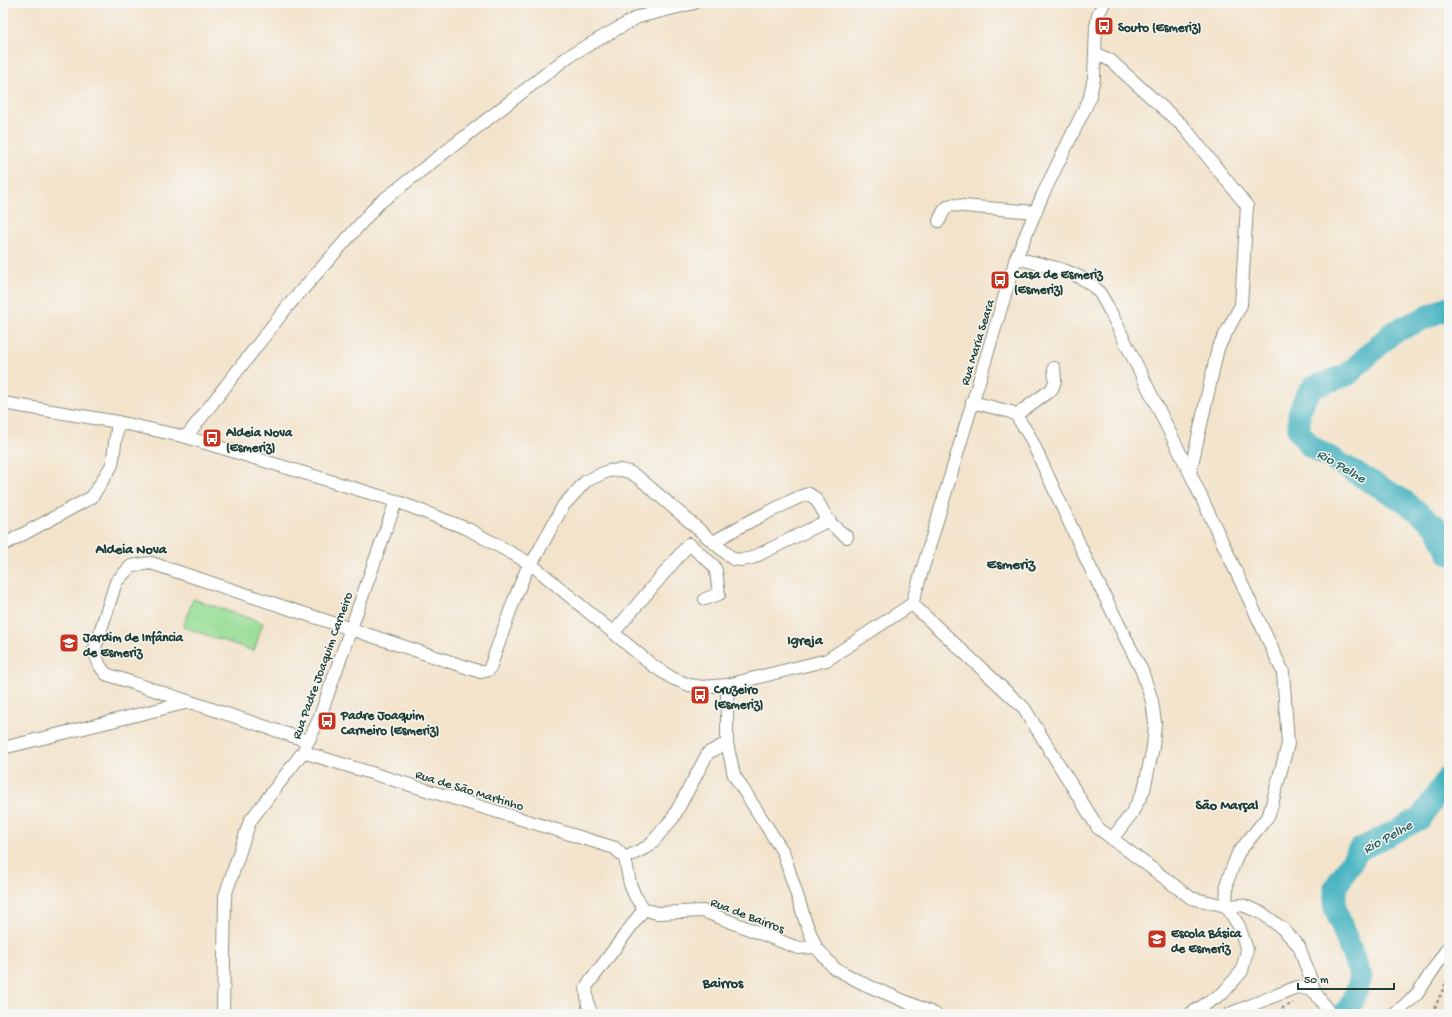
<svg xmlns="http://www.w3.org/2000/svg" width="1452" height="1017" font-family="'Gochi Hand',sans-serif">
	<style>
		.green { fill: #99de97; stroke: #5c8e66 }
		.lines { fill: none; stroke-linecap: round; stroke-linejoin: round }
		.river { stroke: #46b4c1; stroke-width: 23 }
		.minor-casing { stroke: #899080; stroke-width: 14 }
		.path { stroke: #899080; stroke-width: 2.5; stroke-dasharray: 3 3; stroke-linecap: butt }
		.minor { stroke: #fff; stroke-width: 12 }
		.labels { text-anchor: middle; stroke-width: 3; stroke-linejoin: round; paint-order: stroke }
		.poi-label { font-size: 13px; font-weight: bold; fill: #1f3d34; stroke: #f6f6f2; text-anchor: start }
		.street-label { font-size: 13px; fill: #1f3d34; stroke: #f6f6f2 }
		.water-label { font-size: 14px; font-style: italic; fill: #2b615e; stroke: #f6f6f2 }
		.neighbourhood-label { font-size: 14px; font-weight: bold; fill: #1f3d34; stroke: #f6f6f2 }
		.quarter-label { font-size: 15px; font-weight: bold; fill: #1f3d34; stroke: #f6f6f2 }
	</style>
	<rect width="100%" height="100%" fill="#f6f6f2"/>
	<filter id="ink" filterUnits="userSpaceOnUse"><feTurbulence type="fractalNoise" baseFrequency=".025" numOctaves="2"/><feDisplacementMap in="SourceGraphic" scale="8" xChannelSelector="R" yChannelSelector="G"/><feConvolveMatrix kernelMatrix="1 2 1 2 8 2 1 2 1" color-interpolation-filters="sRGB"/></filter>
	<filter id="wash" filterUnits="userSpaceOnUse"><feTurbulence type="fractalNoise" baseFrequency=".012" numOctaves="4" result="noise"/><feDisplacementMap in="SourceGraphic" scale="16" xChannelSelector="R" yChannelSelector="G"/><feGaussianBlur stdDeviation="0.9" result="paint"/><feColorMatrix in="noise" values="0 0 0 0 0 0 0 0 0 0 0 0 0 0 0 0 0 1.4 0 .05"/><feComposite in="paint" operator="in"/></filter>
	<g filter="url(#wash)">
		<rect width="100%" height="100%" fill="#f3e3cb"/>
		<path class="green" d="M193 599 263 623 254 651 183 627Z"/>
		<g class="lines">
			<path class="river" d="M1449 307 1392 333 1347 375 1313 387 1305 398 1299 413V431L1310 446 1404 501 1436 526 1449 554
				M1345 1014 1354 999 1361 977 1335 908V888L1359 850 1421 818 1449 776"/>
		</g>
	</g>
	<g filter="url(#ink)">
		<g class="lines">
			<defs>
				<path id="minor" d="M1096 54 1110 60 1184 127 1247 206 1241 305 1218 348 1190 473
					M939 221C942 214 944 208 951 205L1036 212
					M1016 258C1045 266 1078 269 1098 291 1103 297 1107 306 1111 313L1190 473 1283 672 1288 744 1269 815 1238 853 1227 882 1226 906
					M972 402 1011 412 1016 415 1030 437 1089 565 1142 671 1152 701 1155 723 1153 747 1144 790 1132 813 1112 839
					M3 403 118 422 186 437 396 501 468 529 531 564 652 665 672 678 689 685 702 687 727 685 827 660 912 604
					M1016 415 1052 389 1055 381 1054 368
					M186 437 287 307 378 204 569 56 638 17 694 3
					M714 542C734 529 756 518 777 508 788 503 798 496 809 494 819 499 822 511 828 520 833 527 841 532 847 537
					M3 545 92 497 112 465 118 422
					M912 604 1016 258 1043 194 1089 100 1094 78 1096 27 1098 15 1104 3
					M912 604 1024 708 1098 828 1191 898 1226 906 1242 905 1262 913 1283 929 1299 946 1315 992 1330 1014
					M614 632 689 544 713 565 716 571 719 594 705 599
					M727 685V743L734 775 783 852 806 923 816 947 834 968 864 984 935 1014
					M308 741 106 674 100 666 94 651 116 582 131 566 151 563 481 672 489 670 491 665 514 600 526 571 536 556 563 506 586 481 608 471 621 470 629 472 639 478 733 559 742 560 752 558 829 520
					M3 748 189 702
					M303 752 615 848 625 858 630 884 635 896 644 909 657 913 703 911 798 948 816 947
					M625 858 649 846 673 818 708 753 727 743
					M223 1014 225 896 250 821 303 752 319 719 396 501
					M592 1014 588 1005 586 987 644 909
					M1190 1014 1223 993 1242 971 1247 950 1239 926 1226 906
					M1229 1014 1297 987 1307 989 1315 992
					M1395 1014 1417 994 1449 946"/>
			</defs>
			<use href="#minor" class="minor-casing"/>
			<path class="path" d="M1271 1014 1293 1003
				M1432 1014 1449 976"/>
			<use href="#minor" class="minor"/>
		</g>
	</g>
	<defs>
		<symbol id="bus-square" viewBox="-11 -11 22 22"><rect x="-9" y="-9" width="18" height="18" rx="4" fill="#c8321e" stroke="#f6f6f2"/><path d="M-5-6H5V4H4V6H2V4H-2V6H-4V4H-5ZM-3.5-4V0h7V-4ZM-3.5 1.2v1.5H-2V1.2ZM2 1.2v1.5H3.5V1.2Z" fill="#fff"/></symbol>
		<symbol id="school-square" viewBox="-11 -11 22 22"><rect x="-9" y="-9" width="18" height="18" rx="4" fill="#c8321e" stroke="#f6f6f2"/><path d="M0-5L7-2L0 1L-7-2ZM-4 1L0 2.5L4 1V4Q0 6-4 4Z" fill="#fff"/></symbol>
	</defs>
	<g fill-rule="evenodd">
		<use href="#bus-square" x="1093" y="15" width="22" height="22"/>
		<use href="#bus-square" x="989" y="269" width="22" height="22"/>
		<use href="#bus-square" x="201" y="427" width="22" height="22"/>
		<use href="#school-square" x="58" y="632" width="22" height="22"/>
		<use href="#bus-square" x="689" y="684" width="22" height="22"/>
		<use href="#bus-square" x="316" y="710" width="22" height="22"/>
		<use href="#school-square" x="1146" y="928" width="22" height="22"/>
	</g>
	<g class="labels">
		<g class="poi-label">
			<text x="1118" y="31">Souto (Esmeriz)</text>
			<text x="1014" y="278">Casa de Esmeriz<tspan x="1014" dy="15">(Esmeriz)</tspan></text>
			<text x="226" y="436">Aldeia Nova<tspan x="226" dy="15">(Esmeriz)</tspan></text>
			<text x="83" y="641">Jardim de Infância<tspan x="83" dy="15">de Esmeriz</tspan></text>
			<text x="714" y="693">Cruzeiro<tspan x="714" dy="15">(Esmeriz)</tspan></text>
			<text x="341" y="719">Padre Joaquim<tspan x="341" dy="15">Carneiro (Esmeriz)</tspan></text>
			<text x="1171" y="937">Escola Básica<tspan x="1171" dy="15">de Esmeriz</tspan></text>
		</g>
		<g class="street-label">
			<text transform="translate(976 342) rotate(-73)" y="5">Rua Maria Seara</text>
			<text transform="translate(321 665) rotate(-70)" y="5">Rua Padre Joaquim Carneiro</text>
			<text transform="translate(470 789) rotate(17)" y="5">Rua de São Martinho</text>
			<text transform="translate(748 914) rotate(21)" y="5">Rua de Bairros</text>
		</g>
		<g class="water-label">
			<text transform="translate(1342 465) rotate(30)" y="5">Rio Pelhe</text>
			<text transform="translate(1387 836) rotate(-29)" y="5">Rio Pelhe</text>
		</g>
		<g class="neighbourhood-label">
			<text x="131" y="553">Aldeia Nova</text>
			<text x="805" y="644">Igreja</text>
			<text x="1227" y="809">São Marçal</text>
			<text x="723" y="987">Bairros</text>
		</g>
		<g class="quarter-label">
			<text x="1011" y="568">Esmeriz</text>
		</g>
	</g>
	<rect width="1452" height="1017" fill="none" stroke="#f6f6f2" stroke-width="16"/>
	<path d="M1298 983v6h96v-6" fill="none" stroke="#1f3d34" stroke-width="2"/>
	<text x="1304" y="983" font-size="12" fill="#1f3d34" stroke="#f6f6f2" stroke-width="3" paint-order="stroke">50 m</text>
</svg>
